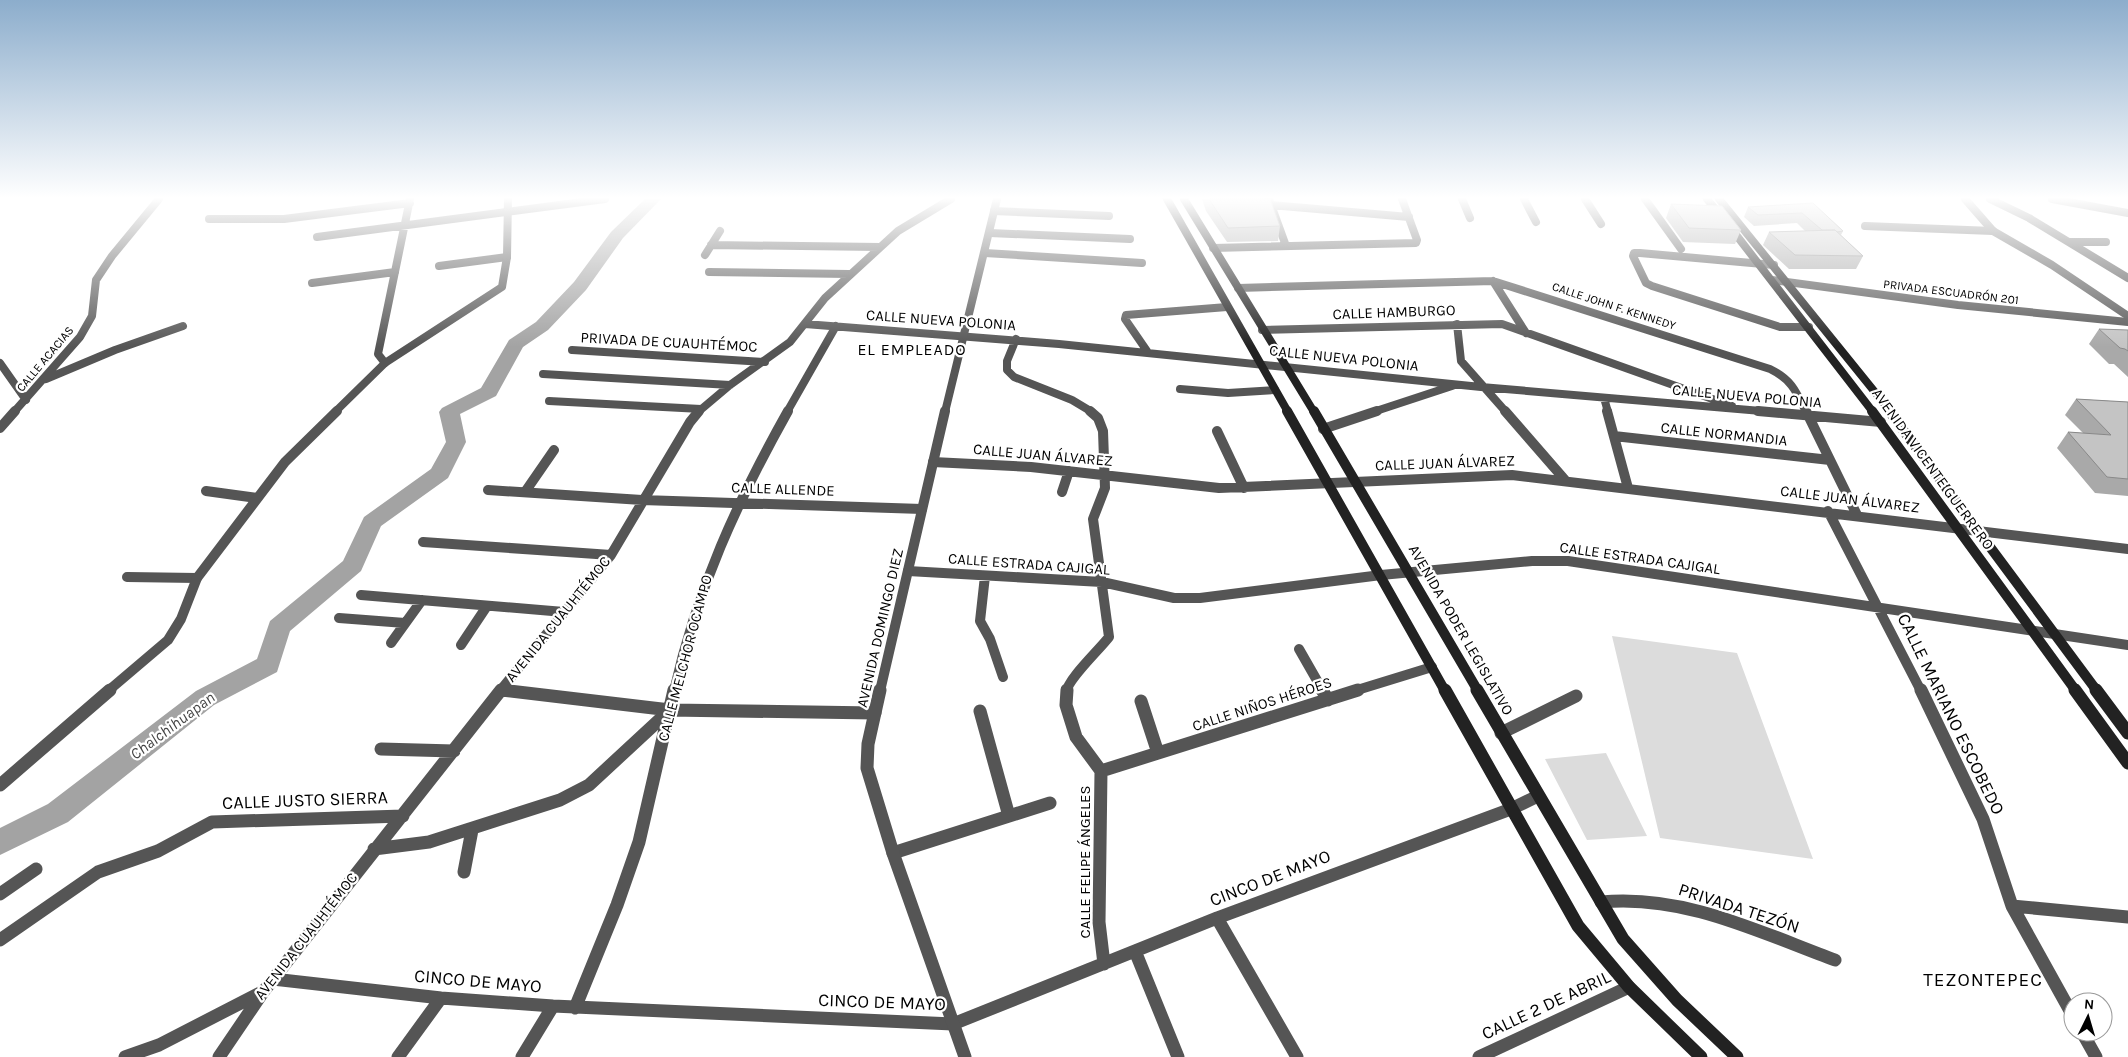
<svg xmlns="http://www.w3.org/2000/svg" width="2128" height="1057" font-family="Karla,sans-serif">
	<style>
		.green { fill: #dcdcdc }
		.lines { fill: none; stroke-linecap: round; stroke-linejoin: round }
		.river { fill: #a3a3a3; fill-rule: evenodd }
		.minor-far2 { stroke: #555; stroke-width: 8 }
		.minor-far1 { stroke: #555; stroke-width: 10 }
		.minor { stroke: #555; stroke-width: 13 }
		.tertiary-far2 { stroke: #555; stroke-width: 8 }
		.tertiary-far1 { stroke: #555; stroke-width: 10 }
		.tertiary { stroke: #555; stroke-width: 13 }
		.secondary-far2 { stroke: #222; stroke-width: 8 }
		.secondary-far1 { stroke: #222; stroke-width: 10 }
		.secondary { stroke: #222; stroke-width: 13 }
		.wall { fill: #a9a9a9 }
		.building { fill: #c4c4c4; stroke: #898989 }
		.labels { text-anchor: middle; stroke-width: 4.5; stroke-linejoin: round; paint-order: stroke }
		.far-street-label { font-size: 12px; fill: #000; stroke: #fff }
		.street-label { font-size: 15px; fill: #000; stroke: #fff }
		.neighbourhood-label { font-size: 16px; letter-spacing: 1px; fill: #000; stroke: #fff }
		.water-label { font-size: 16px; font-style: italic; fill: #444; stroke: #fff }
		.near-street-label { font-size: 18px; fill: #000; stroke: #fff }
		.near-neighbourhood-label { font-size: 19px; letter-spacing: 1px; fill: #000; stroke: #fff }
	</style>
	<rect width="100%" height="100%" fill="#fff"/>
	<path class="green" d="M1612 636 1737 653 1813 859 1660 838Z
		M1606 753 1647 836 1587 840 1545 759Z"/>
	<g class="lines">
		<path class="river" d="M645 199H661L623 238 586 290 548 330 523 347 496 396 460 414 466 442 448 478 381 526 361 571 290 631 277 672 214 705 68 822 0 855V828L48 804 196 691 257 659 270 621 343 561 364 517 431 469 446 442 439 412 442 408 481 388 509 340 536 322 574 282 611 232Z"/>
		<path class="minor-far2" d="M1269 199 1286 246
			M1462 199 1470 218
			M1524 199 1536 222
			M1585 199 1601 224
			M1645 199 1681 249
			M1990 199 2029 218 2128 278
			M2052 199 2128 213
			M1271 205 1409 217
			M994 211 1109 216
			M209 219H284L410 203
			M1865 226 1993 231
			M990 233 1130 239
			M317 237 605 199
			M2070 242H2106
			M711 245 880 247
			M1213 248 1416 243 1417 240 1402 199
			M985 253 1142 263
			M705 255 720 231
			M1774 265 1640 253H1634L1633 256 1646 283 1652 286 1780 327H1809
			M439 266 507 257
			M709 272 849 274
			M1772 280 1958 305 2128 322
			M1493 281 1526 333
			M312 283 395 272
			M1238 288 1493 281 1770 369C1792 380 1796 391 1806 412
			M805 324 1059 344 1481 387 1773 412
			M1457 324 1461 361 1506 412
			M1262 330 1502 324 1732 406
			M1016 339 1007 361V370L1014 377 1072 400 1092 412
			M572 350 765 362
			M1147 351 1125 319 1126 315 1227 307
			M0 363 26 400
			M385 363 378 354 410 199
			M543 374 730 385
			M46 379 115 350 183 326
			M1180 389 1228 393 1275 390
			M1604 398 1608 412
			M549 401 701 409
			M14 412 80 337 92 316 96 280 112 256 159 199
			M698 412 730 385 790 342 825 298 898 231 951 199
			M787 412 836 326
			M1373 412 1452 386"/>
		<path class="minor-far1" d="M1505 411 1565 480
			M1607 411 1628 488
			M1758 411 1881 422
			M1806 411 1857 515
			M0 428 15 411
			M1323 429 1377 411
			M1217 431 1244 488
			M1614 436 1830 460
			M933 462 1031 467 1219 488 1512 475 2128 549
			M488 490 642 500 922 509
			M206 491 257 498
			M525 492 554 450
			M1062 492 1069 471
			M1828 511 1921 691
			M423 542 611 555
			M908 571 1102 582 1174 598H1200L1381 575 1532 561H1568L2128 645
			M985 576 980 621 990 639 1003 677
			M127 577 197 578
			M361 595 564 612
			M339 618 405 623
			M391 643 422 600
			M461 645 487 606
			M1299 649 1323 691
			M501 690 513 691
			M500 691 611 555 690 422 699 411
			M674 691C697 589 737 502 788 411
			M1067 691C1067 680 1100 649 1109 637L1093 519 1105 488 1103 431 1098 418 1090 411
			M1354 691 1432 667"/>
		<path class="minor" d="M502 690 670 710 875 713
			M1067 690 1066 705 1076 737 1101 771 1099 922 1104 964
			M1322 690 1328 700
			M1921 690 1983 819 2012 906 2073 1016
			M1141 701 1158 753
			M980 711 1009 816
			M1501 733 1576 696
			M381 749 454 751
			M1101 771 1358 690
			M374 849 429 842 560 800 589 785 670 710
			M893 853 1050 803
			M464 872 472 830
			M0 894 36 869
			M1601 902C1684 894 1759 932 1835 960
			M2012 906 2128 917
			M1217 918 1297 1057
			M0 940 98 872 158 851 212 822 403 816
			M1135 951 1178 1057
			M273 979 441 998 553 1006 953 1024 1217 918 1511 809 1538 796
			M575 1008 617 905 639 842 674 690
			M2082 1032 2096 1057
			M125 1057 159 1045 262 992
			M219 1057 263 992 501 690
			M398 1057 441 998
			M522 1057 553 1006
			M1479 1057 1629 987"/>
		<path class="tertiary-far2" d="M1965 199 1993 231 2052 265 2128 316
			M335 412 385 363 502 287 507 257 508 199
			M945 412 997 199"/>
		<path class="tertiary-far1" d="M108 691 168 640 181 619 197 578 285 462 337 411
			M880 691 945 411"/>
		<path class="tertiary" d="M880 690 868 744 867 768 893 853 965 1057
			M0 785 110 690"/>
		<path class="secondary-far2" d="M1167 199 1288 412
			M1184 199 1314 412
			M1707 199 1720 215
			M1719 199 1891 412
			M1730 227 1873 412"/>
		<path class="secondary-far1" d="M1287 411 1445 691
			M1314 411 1478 691
			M1872 411 2076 691
			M1889 411 2097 691"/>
		<path class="secondary" d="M1445 690 1578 926 1629 987 1701 1057
			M1477 690 1623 939 1677 1000 1737 1057
			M2075 690 2128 763
			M2096 690 2128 733"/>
	</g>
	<path class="wall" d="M1202 199H1270L1280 226 1278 241 1227 242 1206 211Z
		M1813 203 1843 231 1841 235 1863 256 1856 269H1789L1763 245 1769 232 1805 231 1797 223 1754 226 1744 217 1748 207Z
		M1671 204 1741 230 1735 244 1683 242 1666 218Z
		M2099 329 2128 330V377L2114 364H2109L2089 344Z
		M2076 399 2128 402V496L2095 493 2057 448 2068 432 2083 433 2065 415Z"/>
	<path class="building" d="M1209 199H1270L1280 226 1228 228Z
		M1813 203 1843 231 1837 232 1835 230H1822L1802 213 1758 215 1748 207Z
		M1671 204 1722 206 1741 230 1689 228Z
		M1835 230 1863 256 1795 255 1769 232Z
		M2099 329 2128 330V351L2125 349 2120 348Z
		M2076 399 2128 402V479L2107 477 2068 432 2111 435Z"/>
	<linearGradient id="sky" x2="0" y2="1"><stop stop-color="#8cadcc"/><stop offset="0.57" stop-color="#fff"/><stop offset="1" stop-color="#fff" stop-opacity="0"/></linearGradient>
	<rect width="2128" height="347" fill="url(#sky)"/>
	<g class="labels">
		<g class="far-street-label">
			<text transform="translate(1951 292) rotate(7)" y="4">PRIVADA ESCUADRÓN 201</text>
			<text transform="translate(1614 306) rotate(18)" y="4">CALLE JOHN F. KENNEDY</text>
			<text transform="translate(45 359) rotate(-50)" y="4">CALLE ACACIAS</text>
		</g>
		<g class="street-label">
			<text transform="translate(1394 312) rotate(-2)" y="5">CALLE HAMBURGO</text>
			<text transform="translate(941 320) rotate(4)" y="5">CALLE NUEVA POLONIA</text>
			<text transform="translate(669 342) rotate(3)" y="5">PRIVADA DE CUAUHTÉMOC</text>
			<text transform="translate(1344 358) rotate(6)" y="5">CALLE NUEVA POLONIA</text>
			<text transform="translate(1747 396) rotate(5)" y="5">CALLE NUEVA POLONIA</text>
			<text transform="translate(1724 434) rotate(6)" y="5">CALLE NORMANDIA</text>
			<text transform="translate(1043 455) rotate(5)" y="5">CALLE JUAN ÁLVAREZ</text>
			<text transform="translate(1445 463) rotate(-2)" y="5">CALLE JUAN ÁLVAREZ</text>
			<text transform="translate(1933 469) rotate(54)" y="5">AVENIDA VICENTE GUERRERO</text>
			<text transform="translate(783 489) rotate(2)" y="5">CALLE ALLENDE</text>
			<text transform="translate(1850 499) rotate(7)" y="5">CALLE JUAN ÁLVAREZ</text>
			<text transform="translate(1640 558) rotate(8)" y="5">CALLE ESTRADA CAJIGAL</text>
			<text transform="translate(1029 564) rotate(4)" y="5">CALLE ESTRADA CAJIGAL</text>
			<text transform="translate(558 619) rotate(-51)" y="5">AVENIDA CUAUHTÉMOC</text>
			<text transform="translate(880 628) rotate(-77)" y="5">AVENIDA DOMINGO DIEZ</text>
			<text transform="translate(1461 630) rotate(60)" y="5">AVENIDA PODER LEGISLATIVO</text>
			<text transform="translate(685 658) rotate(-75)" y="5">CALLE MELCHOR OCAMPO</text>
			<text transform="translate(1262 704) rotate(-18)" y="5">CALLE NIÑOS HÉROES</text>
			<text transform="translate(1085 862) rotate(-90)" y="5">CALLE FELIPE ÁNGELES</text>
			<text transform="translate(306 936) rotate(-52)" y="5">AVENIDA CUAUHTÉMOC</text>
		</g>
		<g class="neighbourhood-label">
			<text x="912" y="355">EL EMPLEADO</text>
		</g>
		<g class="water-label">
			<text transform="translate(172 725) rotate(-37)" y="6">Chalchihuapan</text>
		</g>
		<g class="near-street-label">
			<text transform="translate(1951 714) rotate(64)" y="6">CALLE MARIANO ESCOBEDO</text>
			<text transform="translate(305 800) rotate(-2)" y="6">CALLE JUSTO SIERRA</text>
			<text transform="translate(1270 878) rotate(-21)" y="6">CINCO DE MAYO</text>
			<text transform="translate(1739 908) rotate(18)" y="6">PRIVADA TEZÓN</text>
			<text transform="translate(478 981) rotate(5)" y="6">CINCO DE MAYO</text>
			<text transform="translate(882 1002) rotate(2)" y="6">CINCO DE MAYO</text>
			<text transform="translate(1546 1005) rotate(-25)" y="6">CALLE 2 DE ABRIL</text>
		</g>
		<g class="near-neighbourhood-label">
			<text x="1983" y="986">TEZONTEPEC</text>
		</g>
	</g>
	<g transform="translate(2088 1017) rotate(5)"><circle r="24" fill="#ffffff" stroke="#999999"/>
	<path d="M0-4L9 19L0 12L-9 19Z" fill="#000000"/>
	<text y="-8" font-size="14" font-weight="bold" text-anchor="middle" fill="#000000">N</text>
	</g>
</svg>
